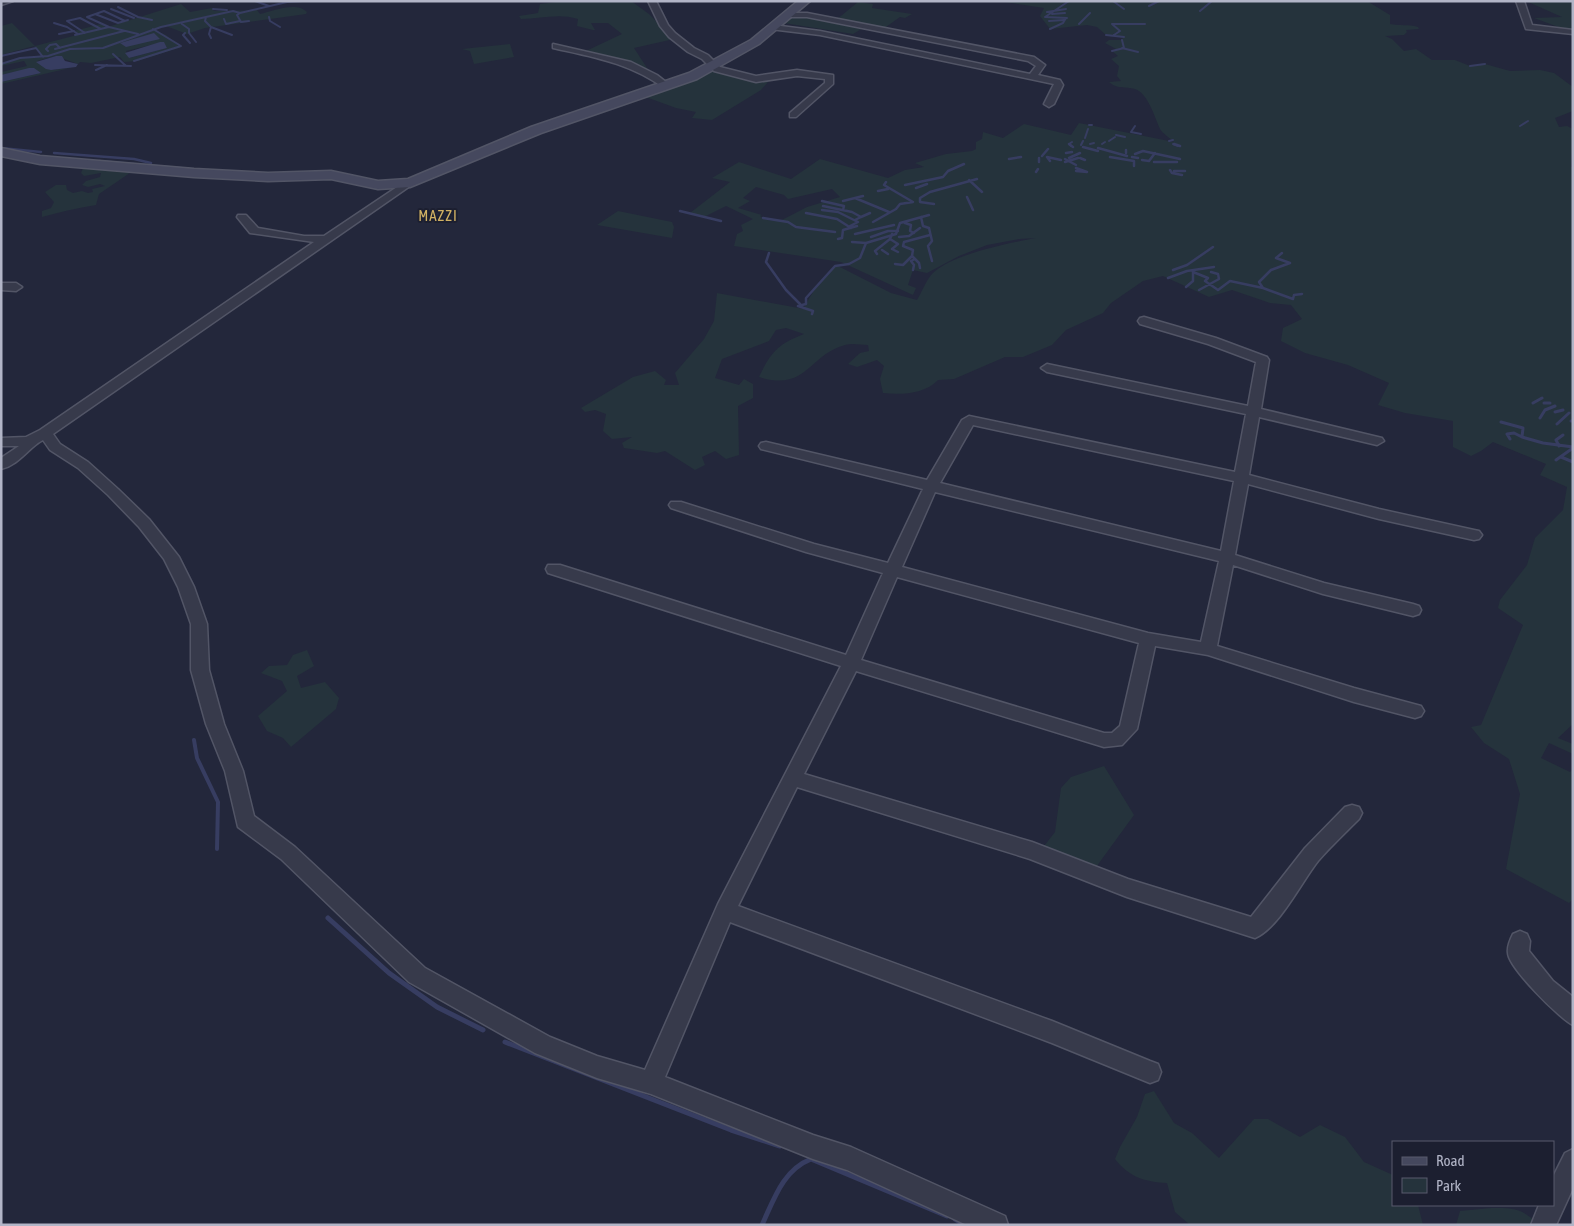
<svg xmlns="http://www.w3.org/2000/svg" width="1574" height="1226" font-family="'Asap Condensed',sans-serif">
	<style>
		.green { fill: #25333c; fill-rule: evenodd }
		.water { fill: #373d61 }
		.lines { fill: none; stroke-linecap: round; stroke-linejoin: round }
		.stream-far4 { stroke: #373d61; stroke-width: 2 }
		.stream-far3 { stroke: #373d61; stroke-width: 2.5 }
		.stream-far2 { stroke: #373d61; stroke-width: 3 }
		.stream-far1 { stroke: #373d61; stroke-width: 4 }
		.stream { stroke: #373d61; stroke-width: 5 }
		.street-casing { stroke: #525566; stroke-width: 3 }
		.secondary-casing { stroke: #525566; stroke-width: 3 }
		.street { fill: #373a4b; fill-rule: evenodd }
		.secondary { fill: #45485e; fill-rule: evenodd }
		.labels { text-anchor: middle; stroke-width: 4; stroke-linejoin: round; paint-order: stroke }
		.far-quarter-label { font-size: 15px; letter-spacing: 1px; fill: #d1b163; stroke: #1c1f30 }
	</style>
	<rect width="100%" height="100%" fill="#23273b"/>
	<path class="green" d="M563 1H631L649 14 674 39 634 48 649 71 622 60 586 51 622 34 608 23H591L595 30H593L577 26 578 19C558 13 541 19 521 19L519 16 538 13 540 4Z
		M999 1H1367L1390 15V24C1400 26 1408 24 1418 27L1419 29 1406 30 1407 32 1404 35 1385 36 1392 39 1404 51 1416 49 1432 60H1455L1470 66 1485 64 1510 71 1540 70 1554 73 1573 87V111L1555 118 1559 127 1567 126 1573 129 1571 167H1573V724L1558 738 1573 744V754L1549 743 1541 758 1570 772 1573 769V899L1569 903 1506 869 1520 794 1509 759 1484 743 1471 727 1481 725 1523 625 1498 608 1500 600 1527 565 1535 538 1563 510 1567 487 1540 475 1546 464 1493 442 1481 451 1471 456 1453 447V421L1405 413 1378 405 1389 383 1348 365 1305 353 1281 341 1283 328 1302 319 1291 305 1270 303 1232 290 1209 297 1163 276 1143 281 1111 303 1103 313 1066 330 1052 345 1023 357H1005L954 379 938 380C925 394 901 395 883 393L880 379 884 366 877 360 857 367 848 364 860 353 869 351 868 345C861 345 852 343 845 345 808 355 807 392 759 377 771 352 778 344 804 334L786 328 776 330 769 341 722 359 715 378 739 385 744 379 753 384V398L738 406 739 455 726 459 715 451 702 457 705 465 695 470 665 451 657 453 624 448 622 443 632 437 612 439 603 431 606 414 595 410 585 412 581 408 633 377 655 371 666 380 664 385H679L675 373 704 339 714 321 717 293 804 309C808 298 827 269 838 266L891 293 917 300C922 292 926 280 933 273 953 254 1009 243 1036 238L1019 239 987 245 959 256 927 273 913 270 908 285 916 288 913 295 841 262 734 246 737 234 743 231 741 225 753 219 726 206 704 217 690 213 730 182 712 178 739 162 791 179 820 159 888 178 905 170 924 167 915 163 946 154 972 151 976 149V142L982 139 983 132 1003 138 1024 124 1071 135 1079 123 1174 142C1170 138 1162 133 1160 129 1155 118 1148 93 1135 89 1125 86 1118 90 1109 82L1121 81 1117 76 1119 66 1111 59 1118 56 1112 51 1116 49 1105 43 1109 40H1121L1124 37 1106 35 1097 27 1087 25 1050 29 1040 16 1044 8ZM756 187 784 195 788 199 832 189 840 197 807 207 780 221 767 220 760 216 762 215 738 208 750 201 743 198Z
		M1526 1H1573V30L1561 28 1534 18 1562 17Z
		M858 2 873 4 872 8 912 14 905 18 900 17 883 29 836 20Z
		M181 4 190 12 212 8 214 11C230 10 241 11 257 10L260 14C273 11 296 1 307 12L306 14 205 28 187 34 166 26 154 30 166 35 182 47 137 61 124 62 120 57 91 63 80 62 78 64 56 56 37 61 51 70 70 68 1 84V82L36 74 34 68 1 75V72L27 66 24 61 1 66V64L20 58 43 57 34 46 1 55V26L12 23 35 46 77 35 74 31 101 24 108 27ZM163 42 167 48 129 58 126 51Z
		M792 15H795L865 27 853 34 784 23Z
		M510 44 514 57 474 64 470 51 462 49Z
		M715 69 768 82 761 90 712 120 692 118 696 112 676 108 643 96Z
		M97 160 143 164 99 194 96 205C77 208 60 212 42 217V211L51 208 54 202 45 192 56 185H66L67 190 73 193 82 191 88 193 93 192 92 189 105 186 100 184 88 187 82 185 86 181 100 177 101 173 84 176 81 173 83 168Z
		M618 211 672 222 674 227 672 238 597 225Z
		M307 650 314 666 297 676 301 688 325 682 339 698 336 709 291 747 283 738 267 731 258 716 287 691 282 681 261 673 269 666 287 665 293 655Z
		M1104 766 1134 815 1094 870 1041 850 1055 832 1061 788 1071 777Z
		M1154 1091 1174 1123 1192 1133 1219 1158 1254 1119H1268L1300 1137 1320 1125 1345 1137 1364 1162 1393 1175V1205H1418L1423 1225H1190L1175 1212 1167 1183C1145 1182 1129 1177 1115 1159L1120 1147 1137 1117 1145 1094Z
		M1491 1208C1514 1208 1522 1208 1539 1225H1456L1460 1211Z"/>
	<path class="water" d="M154 33 160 39 126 47 120 43Z
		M160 42H164L167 48 129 58 125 53Z
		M56 56H62L65 61 78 64 76 67 51 70 46 69 36 62Z
		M29 68H34L41 73 1 82V75Z"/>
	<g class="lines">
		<path class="stream-far4" d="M255 1 269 6
			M1113 1 1124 9
			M1149 6 1159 1
			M118 7 138 17 152 20
			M111 9 134 18
			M213 9 227 10
			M1200 11 1212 1
			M1047 12 1066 9
			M240 13 237 15 241 22 249 21
			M95 14 118 23 128 20
			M1052 14 1065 13
			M206 17 205 21 211 27 209 34 211 38
			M269 17 270 21 280 27
			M1067 18 1045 17 1069 1
			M224 19 226 24 240 21
			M1049 21 1064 20
			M54 23 67 27 78 34
			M182 24 189 29V33L196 42
			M1079 24 1090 13
			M109 27 87 17 104 11 125 21
			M211 27 232 35
			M1050 29 1063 23 1066 18
			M85 33 67 21 80 18 101 29
			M185 33 183 35 190 43
			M59 34 74 31
			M75 35 109 27 138 34
			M1106 35 1124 37
			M1114 35 1120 31 1112 24H1145
			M1122 48 1138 52
			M55 49 124 31
			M48 51 46 49 50 45 56 44 60 48
			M1112 51 1124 48 1122 40
			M113 54 126 66
			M1 56 36 48 43 57
			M134 61 181 46 153 29
			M1 64 20 58 48 56 70 49 103 48 161 27 233 11 240 13 287 2 303 1
			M95 65 131 66
			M1470 66 1485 64
			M96 70 107 65
			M1089 125H1092
			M1135 126 1131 132 1141 134
			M1520 126 1528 121
			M1116 135 1125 137
			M1085 138 1088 129
			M1109 141 1115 137
			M1169 141 1173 140
			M1090 144 1094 143
			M1102 144 1105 142
			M1173 144 1178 146
			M1081 145 1083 141
			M1071 146 1069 144 1072 142"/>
		<path class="stream-far3" d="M1069 144 1073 147
			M1174 144 1180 146
			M1083 147 1098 151
			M1 148 41 152
			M1098 148 1127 156
			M1126 150V153
			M54 153 134 159 151 163
			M1066 153 1072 152
			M1135 154 1143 151 1180 159
			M1042 156 1048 149
			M1110 157 1134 161V166
			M1132 157 1138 158
			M1039 158V162
			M1069 158 1080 153
			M1080 158 1085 160
			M1009 159 1021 157
			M1065 159 1076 165
			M1142 160 1149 161 1155 153
			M99 161 191 169
			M1050 161 1047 157 1061 160
			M1065 162 1078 158
			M1154 162H1177
			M1076 168 1087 172 1076 171
			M1170 170 1172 173 1182 175
			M1174 171H1185
			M1036 172 1038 169
			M969 180 982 192
			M905 185 943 177 948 171 964 164
			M916 188 927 184
			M878 191 888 189
			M967 197 973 210
			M855 198 889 212
			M822 201 844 206 843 210
			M843 201 863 196
			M934 204 920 202V198L930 192 977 179
			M823 206 852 212 861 217 855 220
			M822 210 838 212 858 222 850 226
			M680 211 721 221
			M806 213 837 219 851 228
			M861 217 870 213
			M921 217 923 226 929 228 932 241 928 246 932 261
			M763 218 788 222 796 227 835 232
			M873 222 896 209 900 204 913 202 884 185 886 182
			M905 223 911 225 910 231 914 233
			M855 234 894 225
			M871 237 888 231H898
			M899 237 909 236 920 228
			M838 239 842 238 843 230 857 226
			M890 239 898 244 892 249 898 252
			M852 242 866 243
			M882 250 888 254
			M769 253 766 262 786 290 800 304
			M877 254 875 251 890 239 892 234
			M895 264 903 265 912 256
			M920 268 919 263 912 256 913 250 903 246 904 242 930 235
			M913 270 914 265 911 261 915 259
			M1173 270 1187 265 1213 247
			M1193 272 1208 278 1205 281 1218 290 1230 281 1263 288 1259 282 1271 270 1290 263 1276 258 1282 253
			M1168 278 1187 271 1214 267
			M1186 287 1193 281V272
			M1263 288 1293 299 1294 295 1302 294
			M1199 290 1219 279 1218 274 1211 272
			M812 314 813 311 798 306 806 304V298L835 266 849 264 860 258 866 243 896 234 900 223 929 215"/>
		<path class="stream-far2" d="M1533 403 1542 398
			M1544 403H1550
			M1555 412 1563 410
			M1540 418 1545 410 1555 406
			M1571 421H1573
			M1501 422 1523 428 1522 437 1543 443 1573 447
			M1557 424 1569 413
			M1510 439 1507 434 1514 433 1522 437
			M1559 446 1556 440 1563 435
			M1561 457 1573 462
			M1556 460 1573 448"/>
		<path class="stream-far1" d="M194 740 197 758 218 802 217 849"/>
		<path class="stream" d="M328 918 389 973 437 1007 483 1030
			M505 1042 731 1130 780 1146
			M955 1219 965 1225
			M762 1225C774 1199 783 1170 811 1159L947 1216"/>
		<defs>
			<path id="street" d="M1 1H13L1 5Z
				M648 1H656L668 25 675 33 694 48 708 55 720 67 756 76 797 70 833 75V84L796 117H790V113L825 83V79L797 76 756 82 714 71 702 59 688 52 669 37 660 26Z
				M1516 1H1524L1532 25 1573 30V34L1526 29Z
				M790 13H807L1034 57 1045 65 1038 75 1060 80 1063 85 1054 104 1049 107 1044 104 1054 84 820 35 770 29V25H773L820 31 1030 74 1036 66 1028 61 807 17H787V13Z
				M553 44 631 62 657 75 671 86 664 88C630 63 593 57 553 48Z
				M406 181 411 184 410 186 53 434 60 444 88 462 118 489 149 519 179 557 194 587 207 624 209 670 224 724 243 771 254 816 295 847 425 968 550 1037 597 1056 645 1070 718 904 841 666 548 573 546 569 548 565H560L846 655 883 573 806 552 671 508 669 505 671 502H681L814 544 888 563 923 489 761 449 759 446 761 443 766 442 927 480 962 420 969 416 1235 472 1246 414 1047 372 1041 368 1047 364 1248 406 1256 362 1208 344 1140 324 1138 321 1140 318 1144 317 1216 338 1267 357 1269 360 1261 409 1382 438 1384 441 1377 445 1259 417 1249 475 1379 509 1474 530 1479 531 1482 535 1479 539 1474 540 1379 519 1248 484 1235 555 1324 583 1413 604 1419 606 1421 610 1419 614 1413 616 1323 594 1233 565 1217 646 1354 688 1421 706 1424 711 1421 716 1415 718 1354 702 1208 655 1155 646 1137 729 1122 745 1104 747 856 671 804 774 1032 842 1128 879 1251 917 1305 848 1345 807 1352 805 1359 807 1362 813 1359 819C1345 833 1331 846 1318 861 1302 881 1279 928 1255 938L1127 897 1030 859 797 787 738 906 1052 1021 1150 1061 1158 1064 1161 1072 1158 1080 1150 1083 1052 1043 730 922 665 1077 813 1135 851 1147 1005 1216 1008 1225H967L847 1170 813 1159 651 1094 597 1078 535 1053 409 982 281 859 238 827 225 771 206 724 191 670V624L178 587 164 559 139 527 108 495 78 468 50 450 43 440C29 447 19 465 1 469V458L19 446H1V438L26 437 40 430 314 242 250 233 237 217 238 215H246L258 228 304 236H324ZM973 425 1234 481 1221 551 940 483ZM935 492 1219 561 1201 642 1148 633 902 567ZM897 577 1139 643 1120 726 1112 733H1104L861 660Z
				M1 283H16L22 287 16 291 1 290Z
				M1520 931 1527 934 1530 941 1529 951 1553 981 1573 997V1025C1560 1019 1508 967 1508 953 1507 947 1510 940 1513 934Z
				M1573 1149V1188L1556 1225H1531L1539 1205H1553V1177L1565 1153Z"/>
			<path id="secondary" d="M798 1H810L759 44 697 79 541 133 410 187 378 189 331 179 268 181 194 177 40 164 1 156V148L40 156 194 169 268 173 331 171 378 181 408 179 531 127 689 73 751 40Z"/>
		</defs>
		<use href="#street" class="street-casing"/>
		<use href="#secondary" class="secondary-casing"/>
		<use href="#street" class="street"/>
		<use href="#secondary" class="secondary"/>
	</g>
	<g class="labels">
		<g class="far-quarter-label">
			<text x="438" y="221">MAZZI</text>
		</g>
	</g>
	<rect width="1574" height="1226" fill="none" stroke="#b2b5c7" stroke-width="5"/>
	<rect x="1392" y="1141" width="162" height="65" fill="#1c1f30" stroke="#585b6c"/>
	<rect x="1402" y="1157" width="25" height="8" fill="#45485e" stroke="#585b6c"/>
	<text x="1436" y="1166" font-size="15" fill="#b2b5c7">Road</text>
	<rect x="1402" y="1178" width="25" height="15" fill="#25333c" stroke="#585b6c"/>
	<text x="1436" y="1191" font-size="15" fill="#b2b5c7">Park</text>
</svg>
